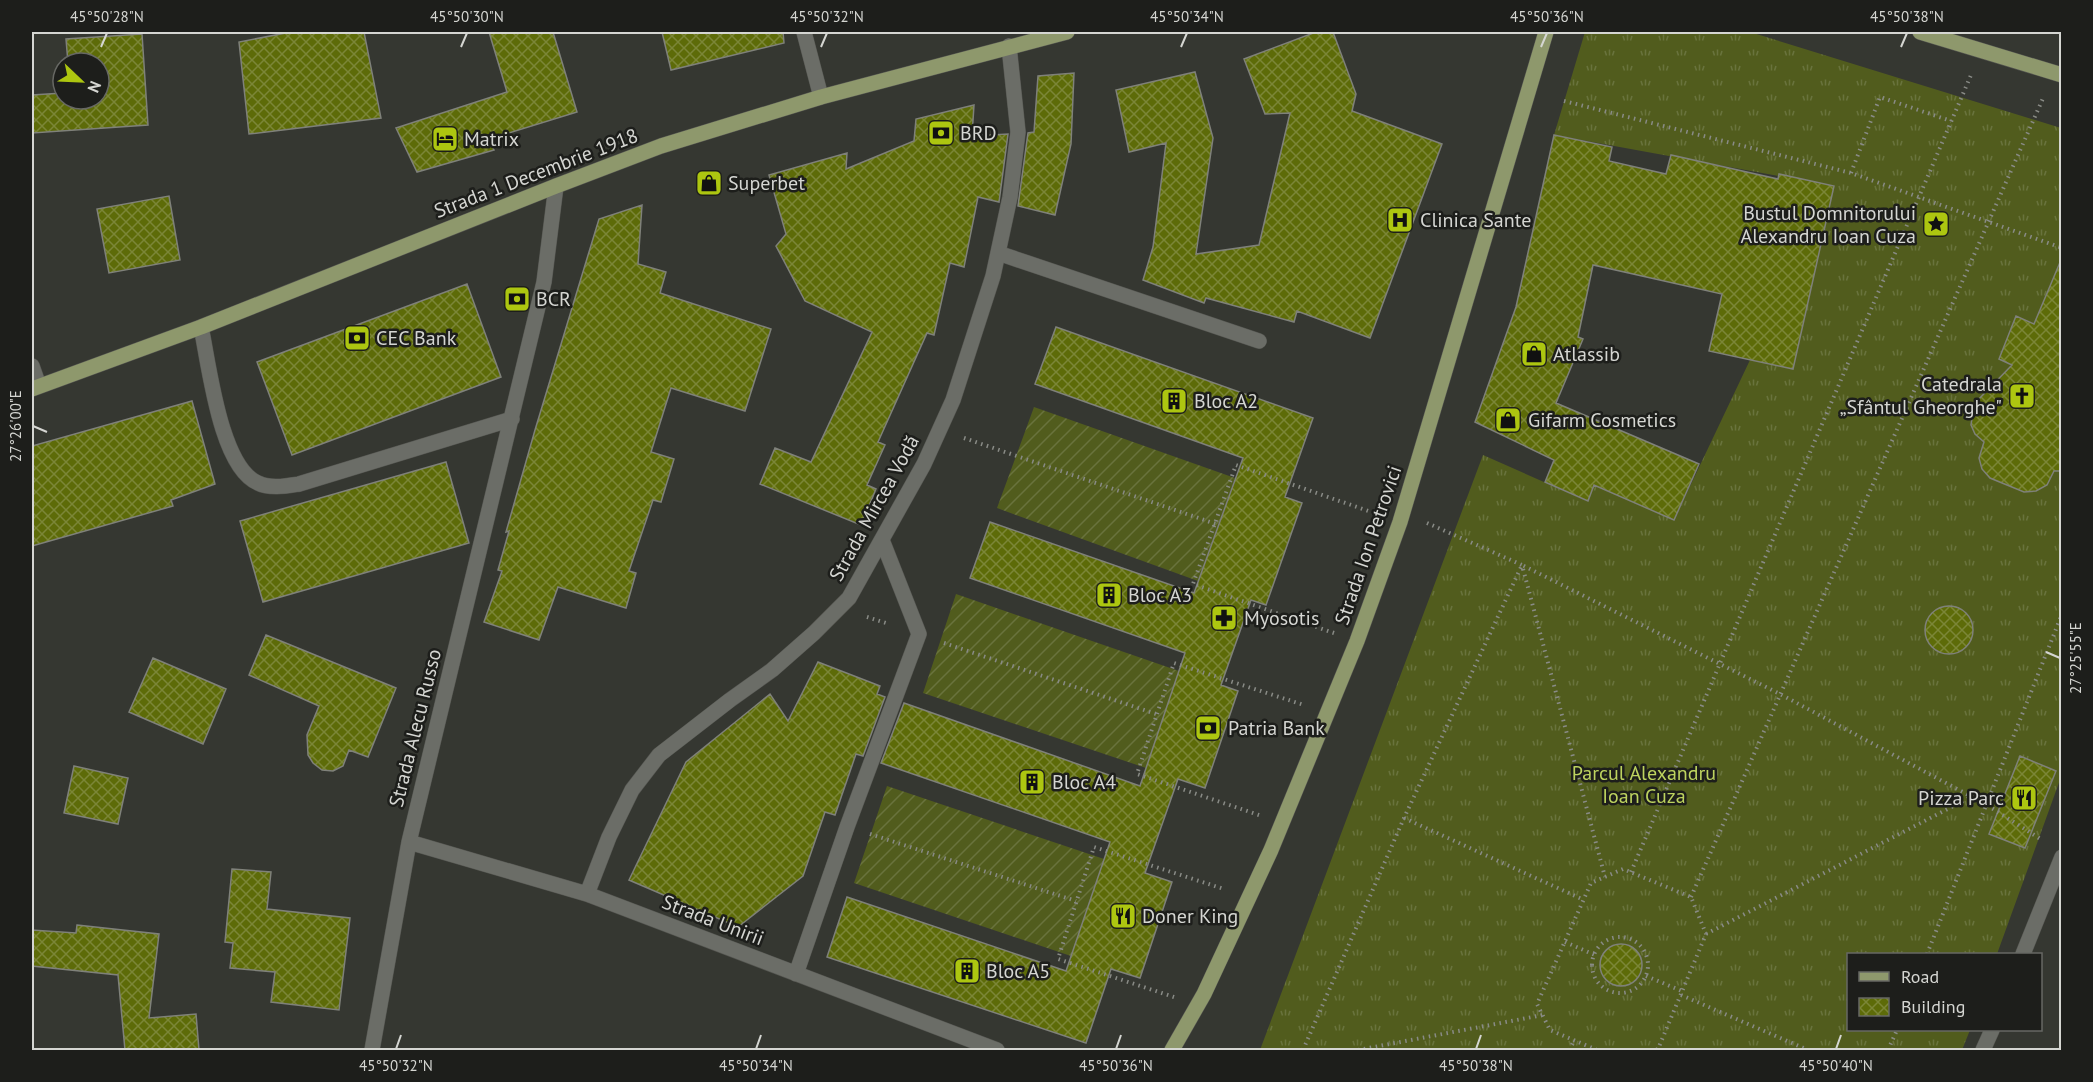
<svg xmlns="http://www.w3.org/2000/svg" width="2093" height="1082" font-family="'PT Sans',sans-serif">
	<style>
		.grass { fill: url(#grass-tufts) }
		.garden { fill: url(#garden-furrows) }
		.building { fill: url(#building-cross-hatch); stroke: #7f817a; stroke-width: 1.5 }
		.lines { fill: none; stroke-linecap: round; stroke-linejoin: round }
		.minor-casing { stroke: #545550; stroke-width: 16 }
		.major-casing { stroke: #545550; stroke-width: 16 }
		.path { stroke: #898b86; stroke-width: 4; stroke-dasharray: 1.5 4.5; stroke-linecap: butt }
		.minor { stroke: #6b6d67; stroke-width: 15 }
		.major { stroke: #8e986c; stroke-width: 15 }
		.ticks { fill: none; stroke: #d5d6d2; stroke-width: 2 }
		.labels { text-anchor: middle; stroke-width: 5; stroke-linejoin: round; paint-order: stroke }
		.poi-label { font-size: 20px; fill: #d5d6d2; stroke: #1d1e1b; text-anchor: start }
		.street-label { font-size: 20px; fill: #d5d6d2; stroke: #1d1e1b }
		.park-label { font-size: 20px; fill: #bdd35f; stroke: #1d1e1b }
		.neatline { fill: none; stroke: #d5d6d2; stroke-width: 2 }
		.ticks-label { font-size: 15px; text-anchor: middle; fill: #d5d6d2 }
	</style>
	<defs>
		<pattern id="grass-tufts" width="24" height="20" patternUnits="userSpaceOnUse" patternTransform="scale(1.5)"><rect width="24" height="20" fill="#515c1d"/><path d="M3 7l-1-3M5 7V3M7 7l1-3M15 17l-1-3M17 17v-4M19 17l1-3" fill="none" stroke="#69733d"/></pattern>
		<pattern id="garden-furrows" width="10" height="10" patternUnits="userSpaceOnUse" patternTransform="scale(1.5)"><rect width="10" height="10" fill="#515c1d"/><path d="M-1 1l2-2M0 10L10 0M9 11l2-2" fill="none" stroke="#69733d"/></pattern>
		<pattern id="building-cross-hatch" width="8" height="8" patternUnits="userSpaceOnUse" patternTransform="scale(1.5)"><rect width="8" height="8" fill="#5d6b08"/><path d="M0 0l8 8M0 8l8-8" fill="none" stroke="#7b8637"/></pattern>
	</defs>
	<rect width="100%" height="100%" fill="#353731"/>
	<path class="grass" d="M1585 32H1750L2061 128V777L1997 954H1848V1030H1970L1962 1050H1260L1483 455 1587 501 1594 485 1674 520 1750 360 1793 369 1833 186 1554 135Z"/>
	<path class="garden" d="M1034 407 1235 478 1198 581 997 508Z
		M956 594 1179 671 1146 768 923 693Z
		M887 786 1104 859 1071 956 854 883Z"/>
	<path class="building" d="M291 32H364L381 118 249 134 239 42Z
		M489 32H553L577 112 489 139 494 150 417 172 396 128 507 92Z
		M662 32H783L784 43 671 70Z
		M1316 32H1333L1356 94 1352 111 1442 144 1370 338 1297 311 1294 322 1206 298 1204 303 1143 280 1153 247 1166 143 1129 152 1116 90 1195 72 1213 138 1196 254 1259 245 1290 113 1265 114 1244 59Z
		M142 34 148 125 32 133V95L63 93V99H99V63H68L66 39Z
		M1074 73 1071 144 1055 215 1018 206 1028 133 1034 132 1038 76Z
		M974 105 972 136 1008 134 999 202 978 197 964 267 950 263 934 335 927 333 878 442 885 445 867 485 876 489 861 525 760 484 775 448 811 462 872 332 805 301 776 246 786 234 769 175 847 153 846 169 914 141 916 119Z
		M1554 135 1612 147 1609 161 1666 174 1671 155 1778 179 1779 174 1834 186 1793 369 1709 351 1722 294 1593 265 1578 337 1583 339 1556 403 1699 464 1674 520 1594 485 1588 501 1545 482 1554 460 1475 422 1516 307Z
		M169 196 180 260 109 273 97 209Z
		M642 205 638 264 666 272 660 293 771 329 745 411 671 388 651 452 674 459 661 502 653 500 629 571 636 573 626 608 558 587 539 640 484 622 502 571 498 570 509 531 506 532 535 430 599 219Z
		M2061 260V471H2054L2047 485 2036 491 2024 492 1990 478 1982 469 1979 458 1984 442 1975 434 1971 425 1973 412 1978 400 2012 365 1999 359 2016 316 2034 324Z
		M467 284 501 377 292 455 257 362Z
		M1056 327 1313 418 1285 497 1302 503 1266 605 1251 600 1221 685 1238 691 1205 788 1178 779 1145 873 1172 882 1140 978 1111 969 1086 1043 827 957 847 897 1066 971 1110 842 881 763 904 703 1140 786 1185 653 970 578 990 522 1194 593 1243 458 1035 384Z
		M192 401 215 484 171 500 173 506 32 546V446Z
		M446 462 469 543 263 602 240 521Z
		M1925 630a24 24 0 1 1 48 0a24 24 0 1 1-48 0Z
		M266 635 396 688 368 757 349 750 343 766 333 771 322 770 313 763 308 755 307 735 319 706 249 675Z
		M153 658 226 689 203 744 129 712Z
		M818 662 880 686 877 694 885 697 863 756 856 754 835 815 825 812 803 876 738 927 629 880 686 762 770 694 788 721Z
		M2020 756 2056 771 2025 848 1989 834Z
		M74 766 128 778 118 824 64 813Z
		M232 869 271 872 267 909 350 918 339 1010 271 1002 275 972 230 968 233 943 225 942Z
		M77 925 159 934 149 1018 196 1014 199 1050H125L118 975 32 966V930L76 933Z
		M1600 965a21 21 0 1 1 42 0a21 21 0 1 1-42 0Z"/>
	<g class="lines">
		<defs>
			<path id="minor" d="M804 32 821 97
				M998 253 1259 341
				M201 327C209 364 220 467 258 483 270 489 286 486 299 484L512 419
				M32 366 39 386
				M409 842 587 894 997 1050
				M587 894 609 837 632 790 659 755 730 700 772 670 814 633 849 598 924 464 953 400 993 276 1010 197 1018 132 1009 46
				M2023 954 2062 857
				M796 974 847 827 919 634 882 540
				M372 1050 409 842 544 282 556 186
				M1983 1050 1992 1030"/>
			<path id="major" d="M1920 32 2062 75
				M32 389 201 327 556 186 661 146 821 97 1067 32
				M1172 1050 1204 994 1271 850 1357 641 1400 522 1546 32"/>
		</defs>
		<use href="#minor" class="minor-casing"/>
		<use href="#major" class="major-casing"/>
		<path class="path" d="M1564 101 1851 173 2062 248
			M1851 173 1880 97 1951 121
			M964 438 1216 524
			M1427 523 1522 565 1605 877
			M867 617 886 623
			M1334 633 1193 584 1236 465 1377 514
			M944 643 1156 714
			M1259 815 1137 774 1174 663 1304 705
			M1404 818 1584 900
			M870 834 1076 901
			M1631 872 1971 75
			M1691 897 2044 96
			M1706 934 1971 797
			M1592 965a28 28 0 1 1 56 0a28 28 0 1 1-56 0Z
			M1565 942 1595 955
			M1927 954 2062 614
			M1646 976 1682 991
			M1681 995 1808 1050
			M1174 997 1058 959 1094 847 1224 889
			M1303 1050 1404 818 1522 565 1780 694 1987 805 2042 840
			M1358 1050 1543 1015
			M1569 1050 1574 1041
			M1597 1050 1550 1030 1537 1004 1591 883 1623 869 1691 897 1706 934 1658 1049 1655 1050
			M1888 1050 1897 1030"/>
		<use href="#minor" class="minor"/>
		<use href="#major" class="major"/>
	</g>
	<path class="ticks" d="M101 47 107 33M461 47 467 33M821 47 827 33M1181 47 1187 33M1541 47 1547 33M1901 47 1907 33M33 426 47 432M2046 652 2060 658M396 1049 401 1035M756 1049 761 1035M1116 1049 1121 1035M1476 1049 1481 1035M1836 1049 1841 1035"/>
	<defs>
		<symbol id="bank-square" viewBox="-11 -11 22 22"><rect x="-9" y="-9" width="18" height="18" rx="4" fill="#adc610" stroke="#1d1e1b"/><path d="M-6-4H6V4H-6ZM0-2.3a2.3 2.3 0 1 0 0 4.6a2.3 2.3 0 1 0 0-4.6Z" fill="#111"/></symbol>
		<symbol id="hotel-square" viewBox="-11 -11 22 22"><rect x="-9" y="-9" width="18" height="18" rx="4" fill="#adc610" stroke="#1d1e1b"/><path d="M-6-4.5h1.5V1H6V5H4.5V3h-9V5H-6ZM-4 0a1.8 1.8 0 1 1 3.6 0ZM.5 0V-2.5h3Q6-2.5 6 0Z" fill="#111"/></symbol>
		<symbol id="shop-square" viewBox="-11 -11 22 22"><rect x="-9" y="-9" width="18" height="18" rx="4" fill="#adc610" stroke="#1d1e1b"/><path d="M-5-2.5h2.3a2.7 3.5 0 0 1 5.4 0H5L5.5 6h-11ZM-1.5-2.5h3a1.5 2.3 0 0 0-3 0Z" fill="#111"/></symbol>
		<symbol id="hospital-square" viewBox="-11 -11 22 22"><rect x="-9" y="-9" width="18" height="18" rx="4" fill="#adc610" stroke="#1d1e1b"/><path d="M-5-5h3v3.5h4V-5h3V5h-3V1.5h-4V5h-3Z" fill="#111"/></symbol>
		<symbol id="sight-square" viewBox="-11 -11 22 22"><rect x="-9" y="-9" width="18" height="18" rx="4" fill="#adc610" stroke="#1d1e1b"/><path d="M0-6L1.8-2.2L6-1.7L2.9 1.2L3.7 5.4L0 3.3L-3.7 5.4L-2.9 1.2L-6-1.7L-1.8-2.2Z" fill="#111"/></symbol>
		<symbol id="church-square" viewBox="-11 -11 22 22"><rect x="-9" y="-9" width="18" height="18" rx="4" fill="#adc610" stroke="#1d1e1b"/><path d="M-1.2-6h2.4v3.5h3.3v2.4h-3.3V6h-2.4V-.1h-3.3v-2.4h3.3Z" fill="#111"/></symbol>
		<symbol id="building-square" viewBox="-11 -11 22 22"><rect x="-9" y="-9" width="18" height="18" rx="4" fill="#adc610" stroke="#1d1e1b"/><path d="M-4-6H4V6H1V3H-1V6H-4ZM-2.5-4.3h1.7v1.8h-1.7ZM.8-4.3h1.7v1.8H.8ZM-2.5-1h1.7V.8h-1.7ZM.8-1h1.7V.8H.8Z" fill="#111"/></symbol>
		<symbol id="pharmacy-square" viewBox="-11 -11 22 22"><rect x="-9" y="-9" width="18" height="18" rx="4" fill="#adc610" stroke="#1d1e1b"/><path d="M-2-6h4v4h4v4h-4v4h-4v-4h-4v-4h4Z" fill="#111"/></symbol>
		<symbol id="restaurant-square" viewBox="-11 -11 22 22"><rect x="-9" y="-9" width="18" height="18" rx="4" fill="#adc610" stroke="#1d1e1b"/><path d="M-5-6h1v4h1v-4h1v4h1v-4h1v5L-1.5 .5V6h-2V.5L-5-1ZM5-6V6H3V1.5H1.5Q1.5-4 5-6Z" fill="#111"/></symbol>
	</defs>
	<g fill-rule="evenodd">
		<use href="#bank-square" x="926" y="118" width="30" height="30"/>
		<use href="#hotel-square" x="430" y="124" width="30" height="30"/>
		<use href="#shop-square" x="694" y="168" width="30" height="30"/>
		<use href="#hospital-square" x="1385" y="205" width="30" height="30"/>
		<use href="#sight-square" x="1921" y="209" width="30" height="30"/>
		<use href="#bank-square" x="502" y="284" width="30" height="30"/>
		<use href="#bank-square" x="342" y="323" width="30" height="30"/>
		<use href="#shop-square" x="1519" y="339" width="30" height="30"/>
		<use href="#church-square" x="2007" y="381" width="30" height="30"/>
		<use href="#building-square" x="1159" y="386" width="30" height="30"/>
		<use href="#shop-square" x="1493" y="405" width="30" height="30"/>
		<use href="#building-square" x="1094" y="580" width="30" height="30"/>
		<use href="#pharmacy-square" x="1209" y="603" width="30" height="30"/>
		<use href="#bank-square" x="1193" y="713" width="30" height="30"/>
		<use href="#building-square" x="1017" y="767" width="30" height="30"/>
		<use href="#restaurant-square" x="2009" y="783" width="30" height="30"/>
		<use href="#restaurant-square" x="1108" y="901" width="30" height="30"/>
		<use href="#building-square" x="952" y="956" width="30" height="30"/>
	</g>
	<g class="labels">
		<g class="poi-label">
			<text x="960" y="140">BRD</text>
			<text x="464" y="146">Matrix</text>
			<text x="728" y="190">Superbet</text>
			<text x="1916" y="220" text-anchor="end">Bustul Domnitorului<tspan x="1916" dy="23">Alexandru Ioan Cuza</tspan></text>
			<text x="1420" y="227">Clinica Sante</text>
			<text x="536" y="306">BCR</text>
			<text x="376" y="345">CEC Bank</text>
			<text x="1553" y="361">Atlassib</text>
			<text x="2002" y="391" text-anchor="end">Catedrala<tspan x="2002" dy="23">„Sfântul Gheorghe"</tspan></text>
			<text x="1194" y="408">Bloc A2</text>
			<text x="1528" y="427">Gifarm Cosmetics</text>
			<text x="1128" y="602">Bloc A3</text>
			<text x="1244" y="625">Myosotis</text>
			<text x="1228" y="735">Patria Bank</text>
			<text x="1052" y="789">Bloc A4</text>
			<text x="2004" y="805" text-anchor="end">Pizza Parc</text>
			<text x="1142" y="923">Doner King</text>
			<text x="986" y="978">Bloc A5</text>
		</g>
		<g class="street-label">
			<text transform="translate(536 173) rotate(-21)" y="7">Strada 1 Decembrie 1918</text>
			<text transform="translate(874 508) rotate(-61)" y="7">Strada Mircea Vodă</text>
			<text transform="translate(1368 545) rotate(-71)" y="7">Strada Ion Petrovici</text>
			<text transform="translate(415 728) rotate(-76)" y="7">Strada Alecu Russo</text>
			<text transform="translate(713 920) rotate(21)" y="7">Strada Unirii</text>
		</g>
		<g class="park-label">
			<text x="1644" y="780">Parcul Alexandru<tspan x="1644" dy="23">Ioan Cuza</tspan></text>
		</g>
	</g>
	<rect width="2093" height="1082" fill="none" stroke="#1d1e1b" stroke-width="66"/>
	<rect x="1847" y="953" width="195" height="78" fill="#1d1e1b" stroke="#676864" stroke-width="1.5"/>
	<rect x="1859" y="972" width="30" height="9" fill="#8e986c" stroke="#676864" stroke-width="1.5"/>
	<text x="1901" y="983" font-size="18" fill="#d5d6d2">Road</text>
	<rect x="1859" y="998" width="30" height="18" fill="url(#building-cross-hatch)" stroke="#676864" stroke-width="1.5"/>
	<text x="1901" y="1013" font-size="18" fill="#d5d6d2">Building</text>
	<g transform="translate(81 81) rotate(113)"><circle r="28" fill="#1d1e1b" stroke="#676864" stroke-width="1.5"/>
	<path d="M0-4.5L10 22L0 15L-10 22Z" fill="#adc610"/>
	<text y="-9" font-size="16" font-weight="bold" text-anchor="middle" fill="#d5d6d2">N</text>
	</g>
	<rect x="33" y="33" width="2027" height="1016" class="neatline"/>
	<g class="ticks-label">
		<text x="107" y="22">45°50'28"N</text>
		<text x="467" y="22">45°50'30"N</text>
		<text x="827" y="22">45°50'32"N</text>
		<text x="1187" y="22">45°50'34"N</text>
		<text x="1547" y="22">45°50'36"N</text>
		<text x="1907" y="22">45°50'38"N</text>
		<text transform="translate(16 426) rotate(-90)" y="5">27°26'00"E</text>
		<text transform="translate(2076 658) rotate(-90)" y="5">27°25'55"E</text>
		<text x="396" y="1071">45°50'32"N</text>
		<text x="756" y="1071">45°50'34"N</text>
		<text x="1116" y="1071">45°50'36"N</text>
		<text x="1476" y="1071">45°50'38"N</text>
		<text x="1836" y="1071">45°50'40"N</text>
	</g>
</svg>
